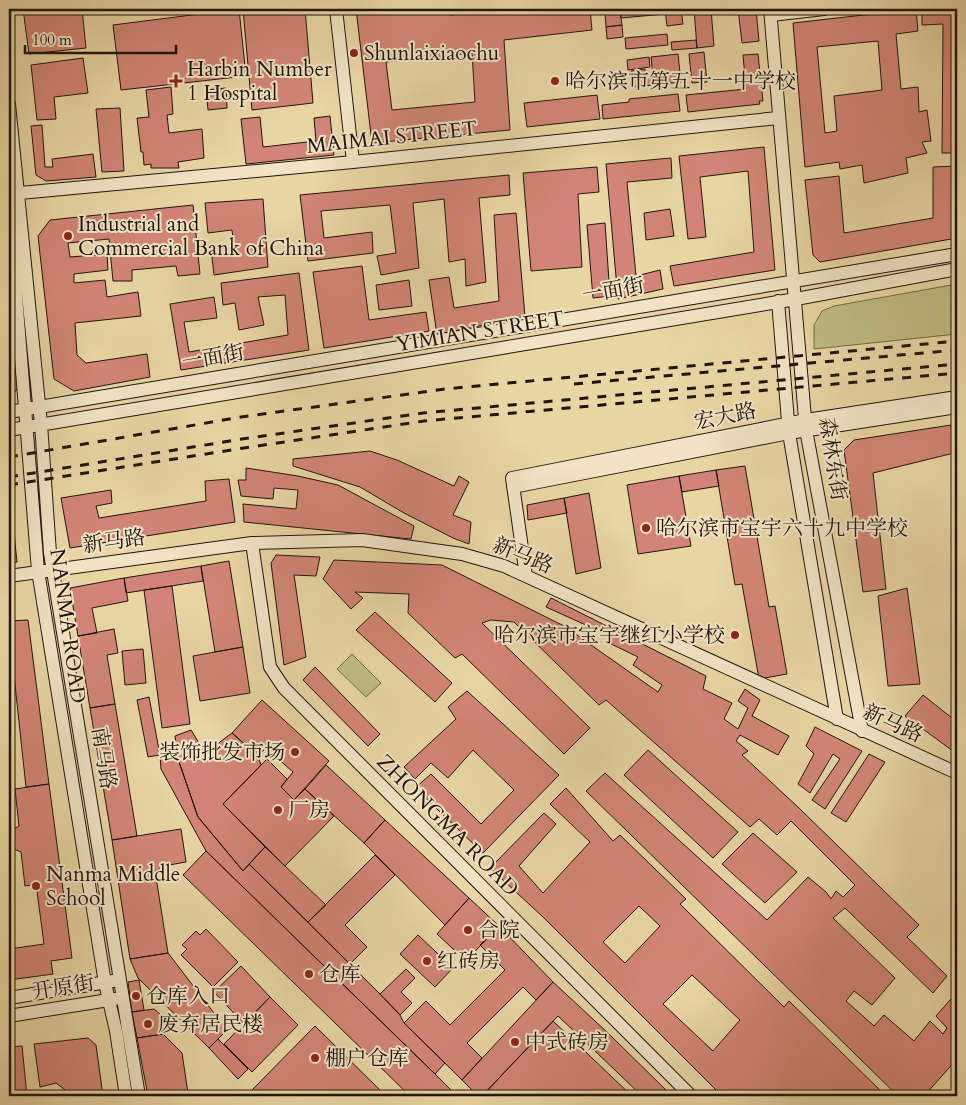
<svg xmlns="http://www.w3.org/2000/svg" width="966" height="1105" font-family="Cardo,'Noto Serif SC',serif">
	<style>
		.green { fill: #bebc81; stroke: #706848 }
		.building { fill: #d28576; stroke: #21140f; fill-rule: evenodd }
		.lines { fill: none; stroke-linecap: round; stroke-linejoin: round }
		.secondary-casing { stroke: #21140f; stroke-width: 14 }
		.secondary { stroke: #f1e4c4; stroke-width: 12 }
		.rail { stroke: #21140f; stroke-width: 3; stroke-dasharray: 9 9; stroke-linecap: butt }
		.poi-dot { fill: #8f2418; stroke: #f1e4c4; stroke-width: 2 }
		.labels { text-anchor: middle; stroke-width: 4; stroke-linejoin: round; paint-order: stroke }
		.poi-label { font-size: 21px; fill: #21140f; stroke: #f1e4c4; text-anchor: start }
		.street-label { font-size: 21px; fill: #21140f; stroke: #f1e4c4 }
	</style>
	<rect width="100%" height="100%" fill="#e9d6a5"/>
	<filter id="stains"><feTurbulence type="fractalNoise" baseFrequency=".004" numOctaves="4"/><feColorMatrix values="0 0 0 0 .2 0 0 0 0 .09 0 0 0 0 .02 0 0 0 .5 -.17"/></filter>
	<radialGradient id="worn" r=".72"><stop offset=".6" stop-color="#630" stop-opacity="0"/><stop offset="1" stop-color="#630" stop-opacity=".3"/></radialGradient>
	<path class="green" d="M957 284V334L814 349V325L822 311 834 306Z
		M352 654 381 683 366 697 337 669Z"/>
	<path class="building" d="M23 9H82L86 48 29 54Z
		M239 9 246 76 121 90 113 25Z
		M243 9H305L313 103 252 110Z
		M356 9H450L451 15 468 13 467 9H590L592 30 504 40 510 130 372 143ZM472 53 475 102 392 110 386 62Z
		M604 9H617V12L605 13Z
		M620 9H665V14L621 18Z
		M665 9H681L683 24 667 26Z
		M694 9H711L714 46 697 48Z
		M738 9H756L759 41 742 43Z
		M916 9 918 31 896 34 901 89 918 87 919 112 927 110 931 141 922 142 927 153 906 158 908 173 864 183 862 165 840 169 839 162 805 167 793 23ZM878 41 882 90 834 96 837 131 825 133 817 47Z
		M922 9H953V19H957V153H942L943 24 922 25Z
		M620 11 622 25 606 27 605 13Z
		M622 25 623 37 607 39 606 27Z
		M667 34 668 45 626 49 625 38Z
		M696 40 697 48 672 50 671 42Z
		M704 52 707 82 692 83 689 54Z
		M678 54 681 82 662 84 661 75 653 76 651 57Z
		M758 54 763 101H759L760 104 688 112 686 95 746 89 743 55Z
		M649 57 650 67 628 70 627 60Z
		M83 58 88 93 54 97 56 119 37 120 31 65Z
		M645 69 646 76 661 75 662 84 633 87 631 71Z
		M171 87 173 114 167 115 169 133 202 129 204 158 178 162 179 168H151V164L144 165 143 152H141L137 118 149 117 146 90Z
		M226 88 227 108 208 110 206 90Z
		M678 94 680 111 603 119 602 105 629 102V99Z
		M597 95 600 119 527 127 524 103Z
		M120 108 124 171 102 172 96 109Z
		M330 116 334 155 246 164 241 119 260 117 263 147 316 141 314 118Z
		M42 125 45 167H53L52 159 93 154 96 177 46 181 36 175 31 126Z
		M764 147 775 270 674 286 670 266 754 252 748 171 700 177 706 237 688 239 679 156Z
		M671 158 672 178 627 182 636 276 660 270 663 289 618 299 606 164Z
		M957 166V238L820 262 813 255 805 180 839 176 844 233 933 218V167Z
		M597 167 599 192 578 194 582 267 531 271 523 173Z
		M509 175 510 195 479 198 486 282 466 286 465 259 449 262 444 199 413 203 419 268 381 275 377 256 396 253 390 205 321 211 324 238 372 232 373 253 308 261 300 195Z
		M263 199 268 267 214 275 211 249 234 248 232 230 208 233 205 203Z
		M193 205 200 274 178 276 176 266 132 270V281H113L109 239 68 243 70 257 107 254 108 270 74 274V283L105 280 107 297 138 292 141 316 75 323 77 355 86 363 147 354 150 377 74 391 54 379 38 236 50 220Z
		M670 209 674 236 646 240 644 213Z
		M516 213 525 316 437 335 429 280 449 277 454 308 499 301 494 215Z
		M605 223 610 296 593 298 587 225Z
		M362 266 369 320 426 312 429 331 324 348 313 272Z
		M299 273 309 350 181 370 170 304 214 297 217 318 184 322 189 352 288 335 285 295 258 297 264 325 239 330 235 303 223 305 221 283Z
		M409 280 412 306 379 310 376 285Z
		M9 293 18 388 9 399Z
		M951 425 954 453 873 473 886 589 863 592 844 450 854 440Z
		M370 451 397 460 454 486 459 476 469 482 453 515 471 522 469 544 453 538 404 513 360 487 293 466V459Z
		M745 466 769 607 775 606 787 674 759 679 742 584 735 585 716 470Z
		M246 468 298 476 338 485 414 526 411 539 244 522 243 504 296 509 298 490 274 488 273 499 241 496 238 480H246Z
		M716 470 719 486 682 492 679 476Z
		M679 476 691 546 638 554 627 485Z
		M229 479 235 522 70 548 61 498 111 490 112 503 96 506 99 518 206 501 205 481Z
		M589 493 601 568 576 574 564 498Z
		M564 498 567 513 528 520 527 505Z
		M9 504H11L17 562 9 563Z
		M276 555 320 557 316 576 294 575 306 657 284 665 271 563Z
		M334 560 442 565 564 626 658 692 662 685 633 665 638 657 607 642 610 636 546 607 551 598 706 676 703 689 732 703 724 719 738 729 748 708 738 701 745 689 760 700 752 716 789 736 778 755 740 735 736 741 748 751 742 755 800 809 919 925 907 937 947 976 933 993 845 908 833 918 895 978 872 1005 854 991 846 1001 874 1026 884 1015 914 1041 930 1021 943 1034 947 1028 936 1016 957 992V1059L924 1096H898L586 791 605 773 767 920 808 877 826 892 831 899 836 891 843 897 855 885 791 821 777 835 759 819 750 827 606 700 599 705 514 622 491 620 482 623 590 728 564 754 462 654 455 658 408 613 409 594 355 592 363 598 351 609 323 579Z
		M229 561 243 647 215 652 201 566Z
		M201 566 203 581 126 593 124 578Z
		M124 578 128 601 92 608 97 633 78 636 70 588Z
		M172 586 190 724 162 728 144 590Z
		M907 588 920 684 888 686 878 596Z
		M375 612 452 683 435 702 356 630Z
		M28 620 49 784 26 787 10 638H9V621Z
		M114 629 118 653 107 655 115 704 90 708 78 636Z
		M243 647 250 693 200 701 193 656Z
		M143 649 146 683 125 685 122 651Z
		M315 667 380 734 368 746 303 680Z
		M467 691 559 775 483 853 415 788 431 774 481 824 514 790 473 750 448 778 431 763 415 779 404 767 456 719 448 707Z
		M923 695 957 722V754L905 716Z
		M149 697 160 755 148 757 137 700Z
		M262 700 329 761 294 800 281 787 293 772 266 748 258 756 232 733Z
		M115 704 137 836 112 840 90 708Z
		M815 727 862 751 825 809 812 800 840 759 833 754 810 793 798 784 814 754 806 746Z
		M191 730 205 753 232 733 258 756 261 765 223 804 265 847 243 871 198 817 178 759 175 736Z
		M648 750 738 832 713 858 624 775Z
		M869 754 885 762 846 822 831 813Z
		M160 755 178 759 198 817 243 871 249 864 380 994 400 1015 404 1023 445 1063 435 1074 206 851 161 769Z
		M267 759 287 779 281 787 294 800 305 789 334 816 285 866 223 804Z
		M326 765 385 820 364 843 305 789Z
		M49 784 72 958 51 961 53 974 9 980V949L44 944 36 884 25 886 21 852 14 849 10 844V835L13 829 19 826 15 789Z
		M566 788 613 841 620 835 686 899 680 904 784 1007 789 1001 886 1096H722L543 917 490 868 544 813 556 824 519 866 543 893 590 842 550 804ZM639 906 660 926 625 963 603 942ZM692 975 740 1020 713 1051 663 1004Z
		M385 820 469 898 445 925 364 843Z
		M181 829 186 862 169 865 155 871 168 953 130 959 112 840Z
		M753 833 797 872 765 903 722 864Z
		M265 847 326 905 308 922 249 864Z
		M206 851 435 1074 457 1096H410L183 875Z
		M375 855 395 875 345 925 367 947 350 964 308 922Z
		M469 898 499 926 466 961 437 934Z
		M499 926 553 982 536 1000 523 987 467 1043 482 1058 462 1080 404 1023 426 1001 450 1025 505 970 480 945Z
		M206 929 238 962 213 987 181 955 187 949 182 945 196 931 200 935Z
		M418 935 453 968 435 987 400 954Z
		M168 953 227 1030 209 1048 138 978 130 959Z
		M241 966 270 997 244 1024 214 992Z
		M406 969 415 978 401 992 412 1003 400 1015 380 994Z
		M139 980 144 1010 132 1012 128 982Z
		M553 982 609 1034 594 1050 558 1016 482 1096H478L462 1080Z
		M270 997 298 1025 252 1072 224 1044Z
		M154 1009 161 1015 163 1034 137 1038 132 1012Z
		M553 1021 632 1096H482Z
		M315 1026 386 1096H258L252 1090Z
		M163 1034 182 1053 188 1093 170 1096H148L137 1038Z
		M609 1034 671 1095 670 1096H642L594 1050Z
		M88 1038 96 1045 103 1096H73L56 1083 40 1087 34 1044Z
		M218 1039 248 1069 238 1079 209 1048Z
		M22 1046 27 1096H9V1047Z
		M188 1093V1096H170Z"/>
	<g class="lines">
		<defs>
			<path id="secondary" d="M336 9 353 162
				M770 9 806 430 862 731
				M771 15 824 9
				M9 104 41 424 50 553 139 1096
				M9 194 353 162 778 118
				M9 208 38 571 105 983 116 1031 126 1096
				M778 301 789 433 837 719
				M9 412 957 254
				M9 430 796 299 957 269
				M513 487 789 433 957 407
				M252 543 270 667 284 688 691 1096
				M9 576 252 543 362 540 462 554 504 566 957 773
				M526 576 512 478 806 420 957 397
				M9 998 113 981
				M9 1016 115 999"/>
		</defs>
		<use href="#secondary" class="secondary-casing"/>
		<use href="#secondary" class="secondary"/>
		<path class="rail" d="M574 384 957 350
			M9 457 241 417 445 389 957 341
			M9 477 242 439 423 413 957 364
			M9 485 244 448 424 421 957 373"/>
	</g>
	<g class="poi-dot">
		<circle cx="354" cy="53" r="5"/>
		<path d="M173.5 73.5h5v5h5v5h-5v5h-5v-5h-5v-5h5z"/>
		<circle cx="555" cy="81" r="5"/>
		<circle cx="68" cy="236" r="5"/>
		<circle cx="646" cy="528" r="5"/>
		<circle cx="735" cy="635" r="5"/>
		<circle cx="295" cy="752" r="5"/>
		<circle cx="278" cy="810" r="5"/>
		<circle cx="36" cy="886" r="5"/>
		<circle cx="468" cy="930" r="5"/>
		<circle cx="427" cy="961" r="5"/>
		<circle cx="309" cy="974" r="5"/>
		<circle cx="136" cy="996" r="5"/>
		<circle cx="148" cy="1024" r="5"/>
		<circle cx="515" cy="1042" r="5"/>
		<circle cx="315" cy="1058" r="5"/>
	</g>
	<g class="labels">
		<g class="poi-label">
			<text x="364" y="60">Shunlaixiaochu</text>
			<text x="187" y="76">Harbin Number<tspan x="187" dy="24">1 Hospital</tspan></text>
			<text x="565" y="88">哈尔滨市第五十一中学校</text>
			<text x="78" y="231">Industrial and<tspan x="78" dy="24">Commercial Bank of China</tspan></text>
			<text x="656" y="535">哈尔滨市宝宇六十九中学校</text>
			<text x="725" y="642" text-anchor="end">哈尔滨市宝宇继红小学校</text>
			<text x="285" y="759" text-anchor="end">装饰批发市场</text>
			<text x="288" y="817">厂房</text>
			<text x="46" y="881">Nanma Middle<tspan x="46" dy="24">School</tspan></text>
			<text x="478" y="937">合院</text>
			<text x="437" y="968">红砖房</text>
			<text x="319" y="981">仓库</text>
			<text x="146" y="1003">仓库入口</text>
			<text x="158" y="1031">废弃居民楼</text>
			<text x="525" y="1049">中式砖房</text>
			<text x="325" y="1065">棚户仓库</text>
		</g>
		<g class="street-label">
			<text transform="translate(392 137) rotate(-6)" y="7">MAIMAI STREET</text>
			<text transform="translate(613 290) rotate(-10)" y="7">一面街</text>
			<text transform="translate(480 331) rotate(-9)" y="7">YIMIAN STREET</text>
			<text transform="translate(213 357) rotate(-10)" y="7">一面街</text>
			<text transform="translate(725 416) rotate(-11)" y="7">宏大路</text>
			<text transform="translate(833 459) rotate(81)" y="7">森林东街</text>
			<text transform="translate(114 541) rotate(-8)" y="7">新马路</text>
			<text transform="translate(523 555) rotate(22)" y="7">新马路</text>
			<text transform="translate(68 626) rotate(82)" y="7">NANMA ROAD</text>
			<text transform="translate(893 723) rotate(24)" y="7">新马路</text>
			<text transform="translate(104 758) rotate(81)" y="7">南马路</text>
			<text transform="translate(448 825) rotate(45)" y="7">ZHONGMA ROAD</text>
			<text transform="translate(63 987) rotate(-9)" y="7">开原街</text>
		</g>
	</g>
	<rect width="966" height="1105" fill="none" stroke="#e9d6a5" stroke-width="30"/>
	<rect x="10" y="10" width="946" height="1085" fill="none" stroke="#21140f" stroke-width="2.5"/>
	<rect x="15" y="15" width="936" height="1075" fill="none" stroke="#21140f"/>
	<path d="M25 45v8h151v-8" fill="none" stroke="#21140f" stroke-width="2.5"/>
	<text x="32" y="45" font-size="15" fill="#21140f" stroke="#f1e4c4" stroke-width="4" paint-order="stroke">100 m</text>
	<rect width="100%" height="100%" filter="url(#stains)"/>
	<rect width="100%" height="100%" fill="url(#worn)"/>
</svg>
